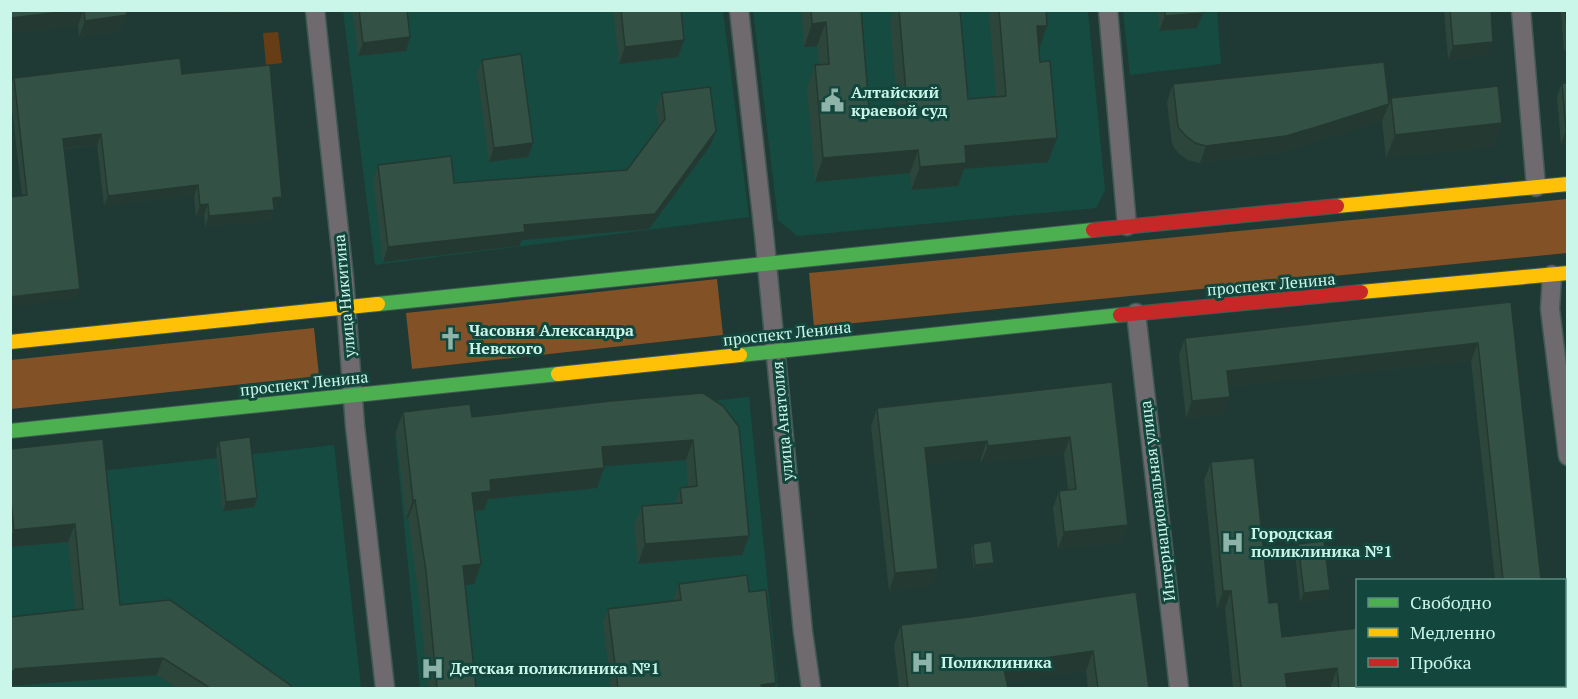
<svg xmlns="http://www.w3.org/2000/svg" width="1578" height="699" font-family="'PT Serif',serif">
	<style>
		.built { fill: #154b41 }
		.green { fill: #663d14 }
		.forest { fill: #825125 }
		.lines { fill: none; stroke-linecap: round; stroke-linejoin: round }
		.street-casing { stroke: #405954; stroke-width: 21 }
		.fast-casing { stroke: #405954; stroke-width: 16 }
		.slow-casing { stroke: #405954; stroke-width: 16 }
		.jam-casing { stroke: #405954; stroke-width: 16 }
		.street { stroke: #6e6a6d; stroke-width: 18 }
		.fast { stroke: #4caf50; stroke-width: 14 }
		.slow { stroke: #ffc107; stroke-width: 14 }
		.jam { stroke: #c62828; stroke-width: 14 }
		.wall { fill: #2d463c }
		.shaded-wall { fill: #243931 }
		.building { fill: #345146; stroke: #243931; stroke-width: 1.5 }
		.labels { text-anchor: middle; stroke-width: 6; stroke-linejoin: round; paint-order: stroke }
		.poi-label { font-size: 16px; font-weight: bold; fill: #caf5e9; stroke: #13463c; text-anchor: start }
		.street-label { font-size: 16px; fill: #caf5e9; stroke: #13463c }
	</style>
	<rect width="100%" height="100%" fill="#1f3a35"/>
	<path class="built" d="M343 11H723L749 217 375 265Z
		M753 11H1088L1105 190 1096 208 797 236 778 220Z
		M1123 11H1217L1221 64 1130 75Z
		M749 397 778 688H420L395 433Z
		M334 445 361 688H11L10 481Z"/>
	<path class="green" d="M278 32 282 63 266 65 263 33Z"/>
	<path class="forest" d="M1567 199V253L814 327 809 273Z
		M717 279 723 335 412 369 406 313Z
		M314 328 319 376 11 409V360Z"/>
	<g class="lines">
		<defs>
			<path id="street" d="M315 10 344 278 355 426 385 688
				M739 10 764 234 803 632 811 688
				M1108 10 1127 226
				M1521 10 1536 187
				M1552 275 1550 309 1568 456
				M1136 313 1179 688"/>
			<path id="fast" d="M378 304 1093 230
				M740 355 1120 315
				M10 431 558 374"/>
			<path id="slow" d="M1337 206 1568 184
				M1361 292 1568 273
				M10 342 378 304
				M558 374 740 355"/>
			<path id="jam" d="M1093 230 1337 206
				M1120 315 1361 292"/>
		</defs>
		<use href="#street" class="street-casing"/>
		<use href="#fast" class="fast-casing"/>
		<use href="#slow" class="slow-casing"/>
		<use href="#jam" class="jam-casing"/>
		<use href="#street" class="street"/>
		<use href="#fast" class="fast"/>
		<use href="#slow" class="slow"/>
		<use href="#jam" class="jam"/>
	</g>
	<path class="wall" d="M10 10H126L127 15 121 32 79 37 78 26 10 34Z
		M352 10H407L410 37 406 51 358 56Z
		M613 10H681L684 40 678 57 619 64Z
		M801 10H861L869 108 897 106 890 23 894 10H960L968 99 996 97 989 15 991 10H1046L1047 26 1039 48 1040 62 1057 138 1048 162 964 169 958 186 911 190 910 173 815 182 807 88 815 65H819L817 46 804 47Z
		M1158 10H1203V13L1197 28 1159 31Z
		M1444 10H1491L1488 56 1448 59Z
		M1561 10H1568V52H1564Z
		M482 60 533 143 528 157 489 162 477 73Z
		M182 74 278 207 274 208V210L270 221 205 227 204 215 196 216 194 196 104 206 97 145 64 149 76 299 22 195 10 92V87L14 78Z
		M1562 83 1568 143 1561 144 1557 97Z
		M1173 84 1389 104 1391 98 1502 123 1494 147 1386 158 1382 121 1280 153 1200 163 1188 160 1178 153 1172 144 1167 102Z
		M662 93 716 131 710 146 649 229 522 240 519 246 383 262 373 180 378 165 454 183 627 170 659 127 656 108Z
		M1511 302 1541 580H1495L1471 361 1229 387 1230 397 1224 414 1186 418 1179 355 1185 338Z
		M1112 382 1128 525 1121 542 1058 549 1053 508 1059 491 1068 490 1064 454 981 463V458L927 464 932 586 889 591 871 426 877 408Z
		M703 393 749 536 742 555 638 564 634 525 642 506 675 503 680 488 688 487 686 460 604 466V468L597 488 488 499 484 510 475 511 481 564 474 584 465 585 476 688H428L418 591 408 519H406L396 432 403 412 472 417Z
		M103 439 120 605 291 688H177L157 675 10 686V617L75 610 68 542 10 547V449Z
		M219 441 257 498 254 507 223 511 216 450Z
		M1211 462 1269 603 1282 637 1401 688H1331V686L1305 688H1233L1225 608 1217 609 1204 480Z
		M973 544 992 567 974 570 971 549Z
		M1298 544 1327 599 1300 602 1295 553Z
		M679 584 749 592 776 683 774 688H611L603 622 608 609 674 601V597Z
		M1136 592 1149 688H1088L1086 671 1006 682 1008 688H899L894 645 901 625 970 617Z
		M1428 686H1559V688H1429Z"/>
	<path class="shaded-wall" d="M78 10H83L78 26 10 34V18Z
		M223 10H257L222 15Z
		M1203 13 1197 28 1159 31 1165 16Z
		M127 15 121 32 79 37 85 21Z
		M826 22 817 46 804 47 812 24Z
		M1037 26H1047L1039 49Z
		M410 37 406 51 358 56 363 43Z
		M684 40 678 57 619 64 625 47Z
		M1493 42 1488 56 1448 59 1453 46Z
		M1568 44V52H1564Z
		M1389 104 1382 121 1317 142 1280 153 1200 163 1206 146Z
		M1502 123 1494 147 1386 158 1395 135Z
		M1566 130H1568V143L1561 144Z
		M716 131 710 146 649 229 522 240 519 246 383 262 388 247 524 225Z
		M101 134 97 145 59 149 63 139Z
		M1057 138 1048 162 964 169 958 186 911 190 920 167 965 146Z
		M533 143 528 157 489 162 494 148Z
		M918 150 910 173 815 182 823 158Z
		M198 185 194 196 104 206 108 196Z
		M282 197 278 207 269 208 273 198Z
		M208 204 204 215 196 216 200 205Z
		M274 210 270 221 205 227 209 216Z
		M80 289 76 299 10 307V297Z
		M1478 343 1471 361 1221 388 1227 371Z
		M1230 397 1224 414 1186 418 1192 401Z
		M1070 437 1064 454 981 463 988 446Z
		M693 440 686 460 595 467 602 447Z
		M987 441 981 458 919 465 925 448Z
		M604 468 597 488 488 499 484 510 465 512 472 493 490 480Z
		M257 498 254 507 223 511 226 502Z
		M413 500H415L408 519H406Z
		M75 524 68 542 10 547V541L14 530Z
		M1128 525 1121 542 1058 549 1064 532Z
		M749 536 742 555 638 564 645 544Z
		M994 563 992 567 974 570 975 565Z
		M481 564 474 584 456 586 463 566Z
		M938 569 932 586 889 591 895 573Z
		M1330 590 1327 599 1300 602 1304 593Z
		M1223 591H1231L1225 608 1217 609Z
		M1093 651 1086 671 996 684 1003 664Z
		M163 658 157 675 10 686V675L15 669Z
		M1337 668 1331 686 1305 688H1280L1285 674Z
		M776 683 774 688H760L761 685Z
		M1501 686 1500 688H1474Z"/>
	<path class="building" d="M10 10H78L10 18Z
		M84 10H126L127 15 85 21Z
		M359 10H407L410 37 363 43Z
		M621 10H681L684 40 625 47Z
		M811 10H861L869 108 907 105 899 10H960L968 99 1006 96 999 10H1046L1047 26H1037L1040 62 1050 61 1057 138 965 146 966 163 920 167 918 150 823 158 815 65 829 64 826 22 812 24Z
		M1165 10H1203V13L1165 16Z
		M1450 10H1491L1493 42 1453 46Z
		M1565 10H1568V39Z
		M521 54 533 143 494 148 482 60Z
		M180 58 182 74 270 65 282 197 273 198 274 210 209 216 208 204 200 205 198 185 108 196 101 134 63 139 80 289 10 297V197L27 195 14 78Z
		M1384 62 1389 104 1323 125 1286 136 1206 146 1195 143 1185 135 1178 127 1173 84Z
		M1562 83H1568V130H1566Z
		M1498 86 1502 123 1395 135 1391 98Z
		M710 87 716 131 655 214 524 225 525 232 388 247 378 165 451 156 454 183 627 170 665 119 662 93Z
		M1511 302 1541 580H1503L1478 343 1227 371 1230 397 1192 401 1185 338Z
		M1112 382 1128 525 1064 532 1059 491 1076 489 1070 437 988 446 987 441 925 448 938 569 895 573 877 408Z
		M703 393 723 406 739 427 749 536 645 544 642 506 682 503 680 488 697 486 693 440 602 447 604 468 490 480 491 491 472 493 481 564 463 566 476 688H437L426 571 415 500H413L403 412 470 404 472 417 611 401Z
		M250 437 257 498 226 502 219 441Z
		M103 439 120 605 170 600 290 685 291 688H210L163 658 15 669 10 675V617L83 609 75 524 14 530 10 491V449Z
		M1254 458 1269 603 1278 602 1282 637 1358 628V686H1401V688H1339L1337 668 1285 674 1287 688H1241L1231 591H1223L1211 462Z
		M991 541 994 563 975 565 973 544Z
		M1324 541 1330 590 1304 593 1298 544Z
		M747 575 749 592 766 590 776 683 761 685 762 688H618L608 609 681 600 679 584Z
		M1136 592 1149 688H1098L1093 651 1003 664 1008 688H908L901 625 970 617Z
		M1437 686H1559V688H1501V686L1474 688H1437Z"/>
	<defs>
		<symbol id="civic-bare" viewBox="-9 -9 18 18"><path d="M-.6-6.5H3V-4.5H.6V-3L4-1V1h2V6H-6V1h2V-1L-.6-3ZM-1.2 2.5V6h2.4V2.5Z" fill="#8eb4aa" stroke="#13463c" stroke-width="2.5" paint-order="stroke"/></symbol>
		<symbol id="church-bare" viewBox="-9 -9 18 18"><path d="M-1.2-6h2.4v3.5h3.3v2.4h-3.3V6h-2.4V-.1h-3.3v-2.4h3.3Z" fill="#8eb4aa" stroke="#13463c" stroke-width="2.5" paint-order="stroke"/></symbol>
		<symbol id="hospital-bare" viewBox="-9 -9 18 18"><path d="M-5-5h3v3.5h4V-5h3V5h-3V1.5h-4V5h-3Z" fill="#8eb4aa" stroke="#13463c" stroke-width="2.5" paint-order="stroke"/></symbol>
	</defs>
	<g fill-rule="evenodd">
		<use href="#civic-bare" x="816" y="84" width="33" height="33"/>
		<use href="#church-bare" x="434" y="322" width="33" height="33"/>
		<use href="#hospital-bare" x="1216" y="526" width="33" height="33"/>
		<use href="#hospital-bare" x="906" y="646" width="33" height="33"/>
		<use href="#hospital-bare" x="416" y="652" width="33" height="33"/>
	</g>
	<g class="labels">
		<g class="poi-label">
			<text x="851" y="98">Алтайский<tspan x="851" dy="18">краевой суд</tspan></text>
			<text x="469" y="336">Часовня Александра<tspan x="469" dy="18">Невского</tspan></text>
			<text x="1251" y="539">Городская<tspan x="1251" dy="18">поликлиника №1</tspan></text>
			<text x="941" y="668">Поликлиника</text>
			<text x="450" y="674">Детская поликлиника №1</text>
		</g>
		<g class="street-label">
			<text transform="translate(1271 284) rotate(-5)" y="6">проспект Ленина</text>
			<text transform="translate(344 296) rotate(-95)" y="6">улица Никитина</text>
			<text transform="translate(787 333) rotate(-6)" y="6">проспект Ленина</text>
			<text transform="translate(304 383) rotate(-6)" y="6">проспект Ленина</text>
			<text transform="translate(782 421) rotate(-95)" y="6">улица Анатолия</text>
			<text transform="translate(1157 501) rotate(-97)" y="6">Интернациональная улица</text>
		</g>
	</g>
	<rect width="1578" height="699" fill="none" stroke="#caf5e9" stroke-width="24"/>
	<rect x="1356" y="579" width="210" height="108" fill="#13463c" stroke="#5c8c81" stroke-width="1.5"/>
	<rect x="1368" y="598" width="30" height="9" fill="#4caf50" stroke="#5c8c81" stroke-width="1.5"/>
	<text x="1410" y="609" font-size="18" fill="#caf5e9">Свободно</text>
	<rect x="1368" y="628" width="30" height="9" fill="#ffc107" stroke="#5c8c81" stroke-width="1.5"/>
	<text x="1410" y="639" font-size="18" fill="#caf5e9">Медленно</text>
	<rect x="1368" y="658" width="30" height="9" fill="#c62828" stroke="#5c8c81" stroke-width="1.5"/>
	<text x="1410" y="669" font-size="18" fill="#caf5e9">Пробка</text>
</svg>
